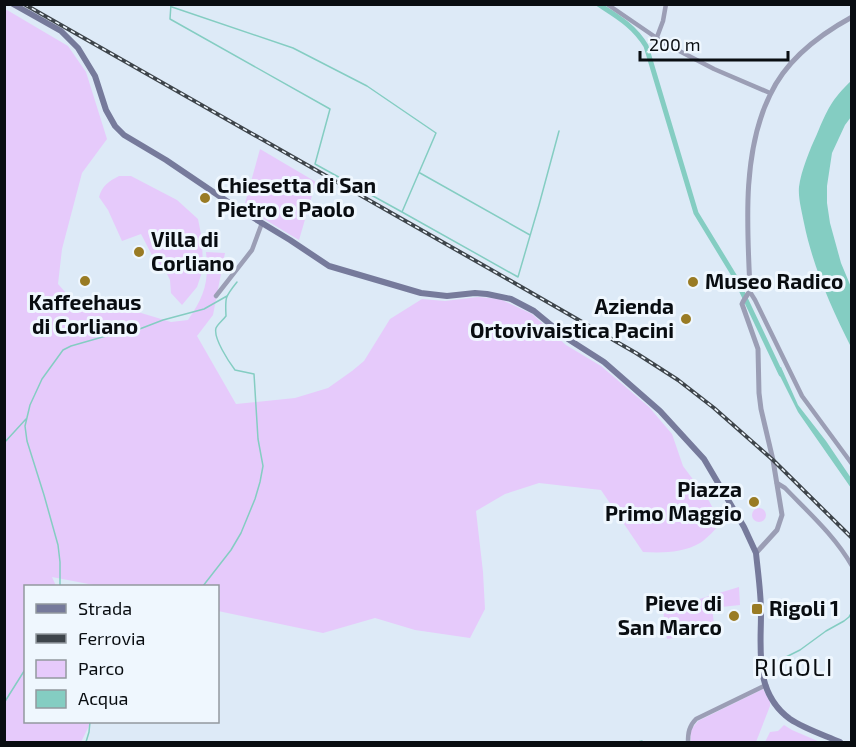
<svg xmlns="http://www.w3.org/2000/svg" width="856" height="747" font-family="'Exo 2',sans-serif">
	<style>
		.green { fill: #e6cafb }
		.water { fill: #84cdc2 }
		.lines { fill: none; stroke-linecap: round; stroke-linejoin: round }
		.stream { stroke: #84cdc2; stroke-width: 1.5 }
		.canal { stroke: #84cdc2; stroke-width: 5 }
		.minor { stroke: #9b9eb5; stroke-width: 4.5 }
		.tertiary { stroke: #9b9eb5; stroke-width: 5 }
		.secondary { stroke: #767a9b; stroke-width: 6 }
		.rail-casing { stroke: #3e454b; stroke-width: 4 }
		.rail { stroke: #eff7fe; stroke-width: 1.5; stroke-dasharray: 4.5; stroke-linecap: butt }
		.poi-dot { fill: #997b24; stroke: #eff7fe; stroke-width: 2 }
		.labels { text-anchor: middle; stroke-width: 6; stroke-linejoin: round; paint-order: stroke }
		.poi-label { font-size: 21px; font-weight: bold; fill: #090d11; stroke: #eff7fe; text-anchor: start }
		.quarter-label { font-size: 24px; letter-spacing: 1.5px; fill: #090d11; stroke: #eff7fe }
	</style>
	<rect width="100%" height="100%" fill="#ddeaf7"/>
	<path class="green" d="M7 10 68 46 86 72 107 139 82 173 62 249 58 284 81 310 108 303 171 322 188 320C205 295 209 282 206 252L225 253 213 315 197 336 236 404 295 398 328 388 352 371 364 361 390 319 422 299 445 301 478 297 500 299 532 314 566 345 601 366 649 407 672 434 683 466 709 501 721 523C715 529 708 538 700 543 683 553 662 553 643 552L601 490 539 483 505 494 476 511 483 572 485 609 470 638 415 630 375 618 323 633 218 611V586H99L52 577 56 586H26V722H91L81 742H5L4 11Z
		M260 149 316 182 299 240 244 207Z
		M119 176H131L177 200 198 219 202 239 203 269 197 287 182 305 171 293 170 280 164 268 154 259 141 234 122 241 108 210 99 197C102 186 109 181 119 176Z
		M752 515a7 7 0 1 1 14 0a7 7 0 1 1-14 0Z
		M739 587 740 605 712 608 715 632 667 639 663 610Z
		M763 689 770 702V706L756 742H691L690 731 698 721Z
		M784 725 792 730 820 742H765L770 732 778 731Z"/>
	<path class="water" d="M851 81V117L845 125 832 153 827 186V203L830 223 841 263 851 287V347C831 307 813 267 804 223 802 212 798 198 799 187 801 171 810 149 817 134 827 110 832 99 851 81Z
		M781 367 798 405 826 441 851 478V488L798 412 776 368Z"/>
	<g class="lines">
		<path class="stream" d="M171 4 170 19 330 109 315 164 402 212 518 277 539 205 559 131
			M172 7 293 48 367 86 436 133 402 212
			M420 173 530 235
			M4 443 26 419
			M60 586V562L58 545 44 495 27 441 25 426 30 405 42 379 63 350 71 346 120 332 137 330 163 320 204 309 227 296
			M203 586 231 550 241 533 255 499 260 482 263 466 258 439 254 374 235 370C229 362 213 338 216 328 218 324 223 320 226 316 225 297 225 297 237 282
			M778 661 800 650 826 631 844 621 849 617 852 612
			M4 703 26 668
			M86 742 89 732 90 722
			M638 742 642 741"/>
		<path class="canal" d="M598 4C618 17 634 26 646 46L696 213 735 277 781 374"/>
		<path class="minor" d="M607 4 664 43 714 69 770 93
			M657 37 663 21 666 4
			M750 292 755 300 802 396 852 464
			M216 296 252 250 262 223
			M777 483 785 488C809 513 835 536 852 566
			M688 742C688 733 689 726 696 719L766 685"/>
		<path class="tertiary" d="M756 553 777 530 782 515 773 460 761 409 759 393 758 349 742 304C744 298 749 295 750 288 747 226 742 152 770 95 786 60 819 35 852 17"/>
		<path class="secondary" d="M13 4 61 31 78 48 95 76 106 110 115 126 124 135 166 160 234 206 290 240 329 266 421 293 447 296 475 293 487 294 511 299 534 311 568 339 604 362 660 411 704 459 744 527 756 553C758 573 761 593 761 613 761 650 754 693 790 719 805 729 824 735 840 742"/>
		<defs>
			<path id="rail" d="M24 4 511 281 636 353 678 380 714 408 773 460 852 538"/>
		</defs>
		<use href="#rail" class="rail-casing"/>
		<use href="#rail" class="rail"/>
	</g>
	<g class="poi-dot">
		<circle cx="205" cy="198" r="6"/>
		<circle cx="139" cy="252" r="6"/>
		<circle cx="85" cy="281" r="6"/>
		<circle cx="693" cy="282" r="6"/>
		<circle cx="686" cy="319" r="6"/>
		<circle cx="754" cy="502" r="6"/>
		<rect x="751" y="603" width="12" height="12" rx="3"/>
		<circle cx="734" cy="616" r="6"/>
	</g>
	<g class="labels">
		<g class="poi-label">
			<text x="217" y="193">Chiesetta di San<tspan x="217" dy="24">Pietro e Paolo</tspan></text>
			<text x="151" y="247">Villa di<tspan x="151" dy="24">Corliano</tspan></text>
			<text x="705" y="289">Museo Radico</text>
			<text x="85" y="310" text-anchor="middle">Kaffeehaus<tspan x="85" dy="24">di Corliano</tspan></text>
			<text x="674" y="314" text-anchor="end">Azienda<tspan x="674" dy="24">Ortovivaistica Pacini</tspan></text>
			<text x="742" y="497" text-anchor="end">Piazza<tspan x="742" dy="24">Primo Maggio</tspan></text>
			<text x="722" y="611" text-anchor="end">Pieve di<tspan x="722" dy="24">San Marco</tspan></text>
			<text x="769" y="616">Rigoli 1</text>
		</g>
		<g class="quarter-label">
			<text x="794" y="676">RIGOLI</text>
		</g>
	</g>
	<rect width="856" height="747" fill="none" stroke="#090d11" stroke-width="12"/>
	<rect x="24" y="585" width="195" height="138" fill="#eff7fe" stroke="#93999f" stroke-width="1.5"/>
	<rect x="36" y="604" width="30" height="9" fill="#767a9b" stroke="#93999f" stroke-width="1.5"/>
	<text x="78" y="615" font-size="18" fill="#090d11">Strada</text>
	<rect x="36" y="634" width="30" height="9" fill="#3e454b" stroke="#93999f" stroke-width="1.5"/>
	<text x="78" y="645" font-size="18" fill="#090d11">Ferrovia</text>
	<rect x="36" y="660" width="30" height="18" fill="#e6cafb" stroke="#93999f" stroke-width="1.5"/>
	<text x="78" y="675" font-size="18" fill="#090d11">Parco</text>
	<rect x="36" y="690" width="30" height="18" fill="#84cdc2" stroke="#93999f" stroke-width="1.5"/>
	<text x="78" y="705" font-size="18" fill="#090d11">Acqua</text>
	<path d="M640 51v9h148v-9" fill="none" stroke="#090d11" stroke-width="3"/>
	<text x="649" y="51" font-size="18" fill="#090d11" stroke="#eff7fe" stroke-width="4.5" paint-order="stroke">200 m</text>
</svg>
